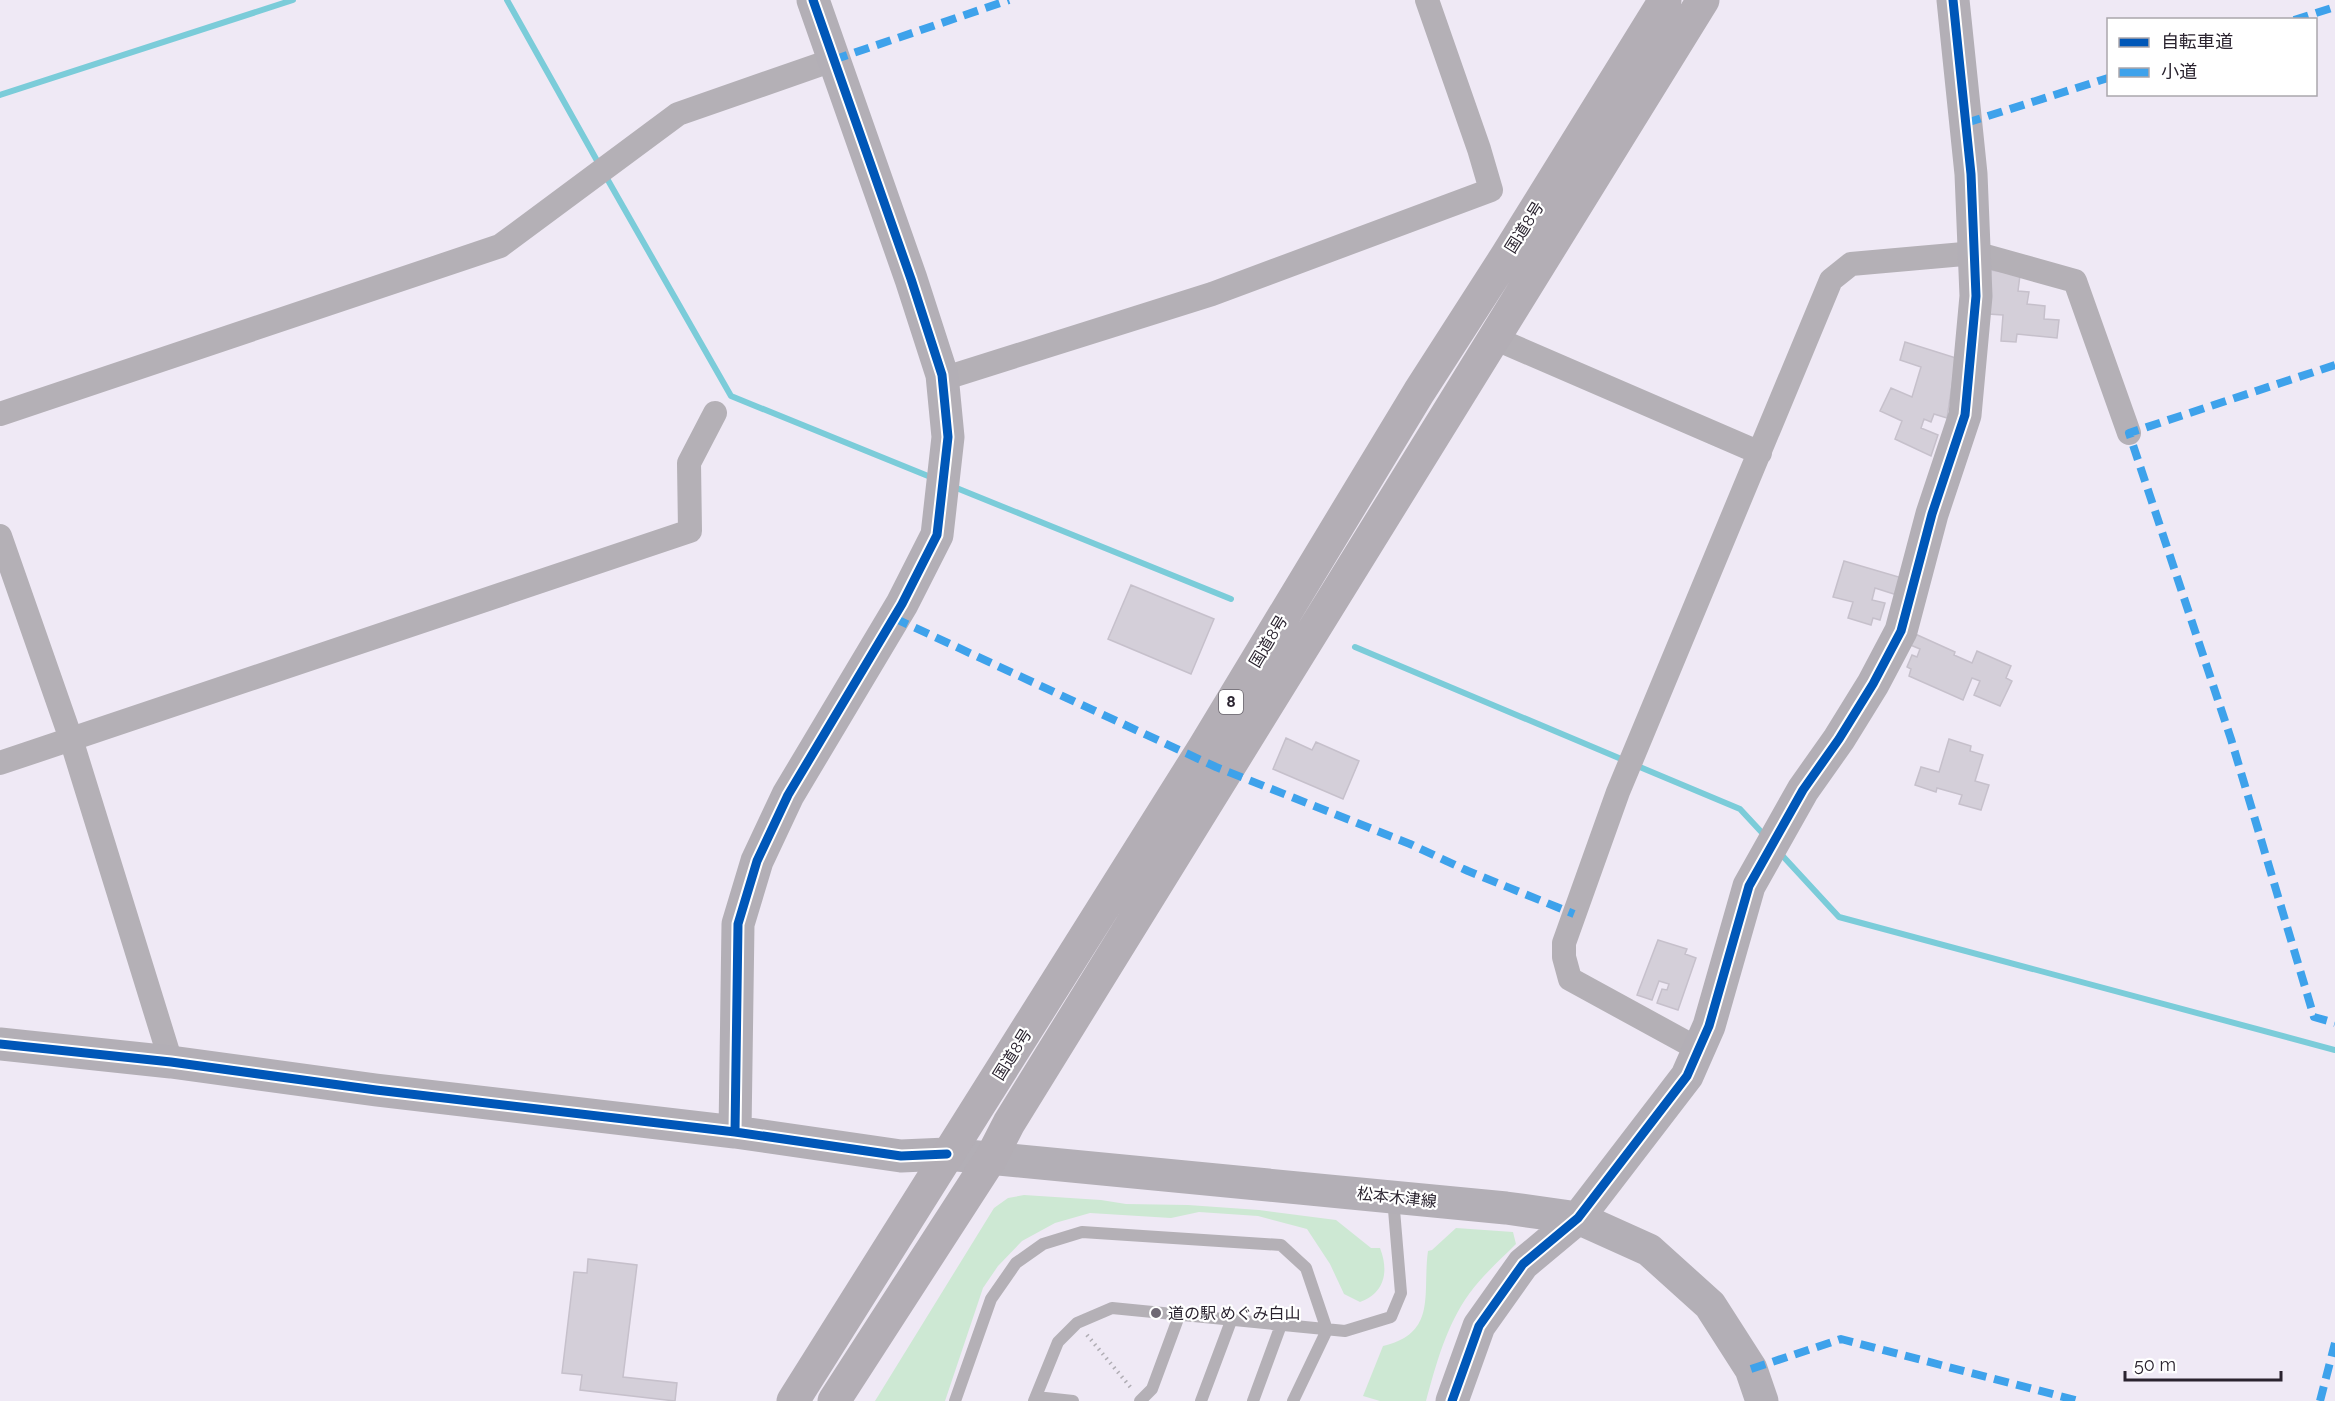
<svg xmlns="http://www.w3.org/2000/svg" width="2335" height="1401" font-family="Raleway,'Noto Sans JP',sans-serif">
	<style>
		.green { fill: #cde8d3 }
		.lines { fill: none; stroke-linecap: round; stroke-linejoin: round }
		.stream { stroke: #7bccd9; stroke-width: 6 }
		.building { fill: #d4cfd9; stroke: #c6c0cb; stroke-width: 1.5 }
		.path { stroke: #b0adb4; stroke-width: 4; stroke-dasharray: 1.5 4.5; stroke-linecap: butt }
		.lane { stroke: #b4b0b6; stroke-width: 12 }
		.street { stroke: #b4b0b6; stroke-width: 24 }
		.secondary { stroke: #b3afb6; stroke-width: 33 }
		.highway { stroke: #b3aeb5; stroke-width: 33 }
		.quiet { stroke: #3ea2eb; stroke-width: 8; stroke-dasharray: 15 8; stroke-linecap: butt }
		.cycleway-casing { stroke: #fff; stroke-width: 13 }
		.cycleway { stroke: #0057b8; stroke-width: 9 }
		.poi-dot { fill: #6f6874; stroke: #fff; stroke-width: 2 }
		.labels { text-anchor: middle; stroke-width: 4.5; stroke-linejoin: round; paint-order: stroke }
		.shield { fill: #fff; stroke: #6a656d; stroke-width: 1.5 }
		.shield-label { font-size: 15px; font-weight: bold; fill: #2a232f }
		.street-label { font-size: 16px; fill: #2a232f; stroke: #fff }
		.poi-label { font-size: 16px; fill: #2a232f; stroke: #fff; text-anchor: start }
	</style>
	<rect width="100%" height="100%" fill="#efe9f5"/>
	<path class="green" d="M1024 1195 1101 1200 1126 1204 1188 1205 1259 1210 1336 1220 1371 1248H1380C1389 1271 1385 1293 1360 1302L1344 1294 1330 1264 1307 1229 1258 1216 1199 1212 1171 1218 1090 1213 1055 1223 1022 1241 998 1266 983 1288 945 1401H875L994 1208 1008 1198Z
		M1456 1228 1513 1232 1516 1244C1500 1260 1482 1276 1469 1294 1446 1326 1436 1365 1426 1401H1380L1363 1396 1383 1346C1438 1333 1422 1294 1428 1251L1432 1250Z"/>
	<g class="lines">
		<path class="stream" d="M507 0 600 166
			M0 95 293 0
			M605 175 731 396 933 478
			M954 487 1231 599
			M1355 647 1626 761
			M1635 765 1740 809 1766 837
			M1779 852 1839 917 2335 1050"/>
	</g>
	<path class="building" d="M1991 270 2020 275 2018 291 2029 292 2027 304 2045 306 2044 319 2059 320 2057 338 2017 334 2016 342 2001 341 2003 315 1988 314Z
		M1905 342 1956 358 1947 418 1934 414 1931 422 1924 419 1921 428 1938 435 1931 456 1895 439 1902 421 1880 411 1891 388 1912 397 1921 367 1900 360Z
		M1905 342 1956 358 1947 418 1934 414 1931 422 1924 419 1921 428 1938 435 1931 456 1895 439 1902 421 1880 411 1891 388 1912 397 1921 367 1900 360Z
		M1844 561 1902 578 1897 595 1875 588 1872 600 1885 603 1880 620 1873 618 1871 625 1848 618 1853 602 1833 597Z
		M1131 585 1214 619 1191 674 1108 639Z
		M1913 633 1955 652 1954 655 1972 663 1977 651 2011 666 2006 678 2012 681 2000 706 1974 695 1980 681 1972 678 1963 700 1909 676 1911 669 1907 667 1912 655 1917 657 1920 649 1908 644Z
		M1286 738 1312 750 1316 742 1359 761 1343 799 1273 769Z
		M1949 739 1971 746 1970 751 1983 755 1975 781 1989 785 1981 810 1959 804 1962 795 1937 788 1936 792 1915 785 1921 767 1939 772Z
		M1658 940 1687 949 1685 954 1696 958 1678 1010 1657 1003 1662 989 1667 990 1669 984 1659 981 1652 1000 1637 995Z
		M588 1259 637 1265 623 1377 677 1383 675 1401 580 1390 582 1375 562 1373 574 1272 587 1273Z"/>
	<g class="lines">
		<path class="path" d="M1087 1335 1132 1389"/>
		<path class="lane" d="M1036 1397 1073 1401
			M955 1401 991 1299 1016 1263 1043 1244 1082 1232 1281 1245 1306 1268 1327 1330 1293 1401
			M1034 1401 1058 1342 1077 1323 1112 1308 1345 1331 1391 1317 1401 1293 1393 1198
			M1140 1401 1152 1389 1179 1316
			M1201 1401 1231 1321
			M1253 1401 1281 1325"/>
		<path class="street" d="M1494 338 1760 453
			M942 375H955L1212 294 1491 190 1479 149 1427 0
			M0 414 500 246 678 114 833 60
			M0 536 71 739 171 1062
			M0 763 690 531 689 463 715 413
			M1698 1049 1570 979 1564 957V943L1618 792 1831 280 1851 264 1975 253 2075 281 2129 433"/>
		<path class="secondary" d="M0 1044 171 1062 376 1090 735 1132 901 1156 947 1154 1506 1208 1578 1218 1649 1250 1710 1305 1751 1369 1762 1401
			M735 1132 738 924 757 861 788 795 902 604 937 535 948 437 942 375 911 279 813 0
			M1452 1401 1479 1326 1523 1264 1578 1218 1687 1076 1709 1026 1749 886 1803 790 1839 739 1873 684 1901 631 1932 514 1965 415 1976 296 1971 174 1953 0"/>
		<path class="highway" d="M793 1401 1203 749 1419 392 1507 255 1665 0
			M834 1401 991 1158 1009 1123 1703 0"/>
		<path class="quiet" d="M2294 20 2335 7
			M833 60 1009 0
			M1966 123 2108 78
			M2335 365 2129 433 2231 739 2314 1017 2335 1023
			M894 618 1216 767 1410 844 1468 871 1574 914
			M1751 1369 1841 1339 2079 1401
			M2320 1401 2335 1343"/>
		<defs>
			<path id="cycleway" d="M0 1044 171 1062 376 1090 735 1132 901 1156 947 1154
				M735 1132 738 924 757 861 788 795 902 604 937 535 948 437 942 375 911 279 813 0
				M1452 1401 1479 1326 1523 1264 1578 1218 1687 1076 1709 1026 1749 886 1803 790 1839 739 1873 684 1901 631 1932 514 1965 415 1976 296 1971 174 1953 0"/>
		</defs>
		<use href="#cycleway" class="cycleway-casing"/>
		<use href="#cycleway" class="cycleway"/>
	</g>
	<circle class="poi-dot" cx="1156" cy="1313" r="6"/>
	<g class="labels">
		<rect class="shield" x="1219" y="690" width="24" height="24" rx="4.5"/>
		<g class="shield-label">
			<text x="1231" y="707">8</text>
		</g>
		<g class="street-label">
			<text transform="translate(1524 227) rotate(-58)" y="6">国道8号</text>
			<text transform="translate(1268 641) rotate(-59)" y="6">国道8号</text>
			<text transform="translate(1012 1054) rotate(-58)" y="6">国道8号</text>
			<text transform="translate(1397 1197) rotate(6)" y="6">松本木津線</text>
		</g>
		<g class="poi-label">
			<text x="1168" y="1319">道の駅 めぐみ白山</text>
		</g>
	</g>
	<rect x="2107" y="18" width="210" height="78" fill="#ffffff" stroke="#aaa7ac" stroke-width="1.5"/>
	<rect x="2119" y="38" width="30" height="9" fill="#0057b8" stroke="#aaa7ac" stroke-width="1.5"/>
	<text x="2161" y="48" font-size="18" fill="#2a232f">自転車道</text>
	<rect x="2119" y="68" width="30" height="9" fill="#3ea2eb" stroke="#aaa7ac" stroke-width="1.5"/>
	<text x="2161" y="78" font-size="18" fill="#2a232f">小道</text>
	<path d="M2125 1371v9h156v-9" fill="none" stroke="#2a232f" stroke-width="3"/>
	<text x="2134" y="1371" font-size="18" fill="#2a232f" stroke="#ffffff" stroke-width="4.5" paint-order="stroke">50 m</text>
</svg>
